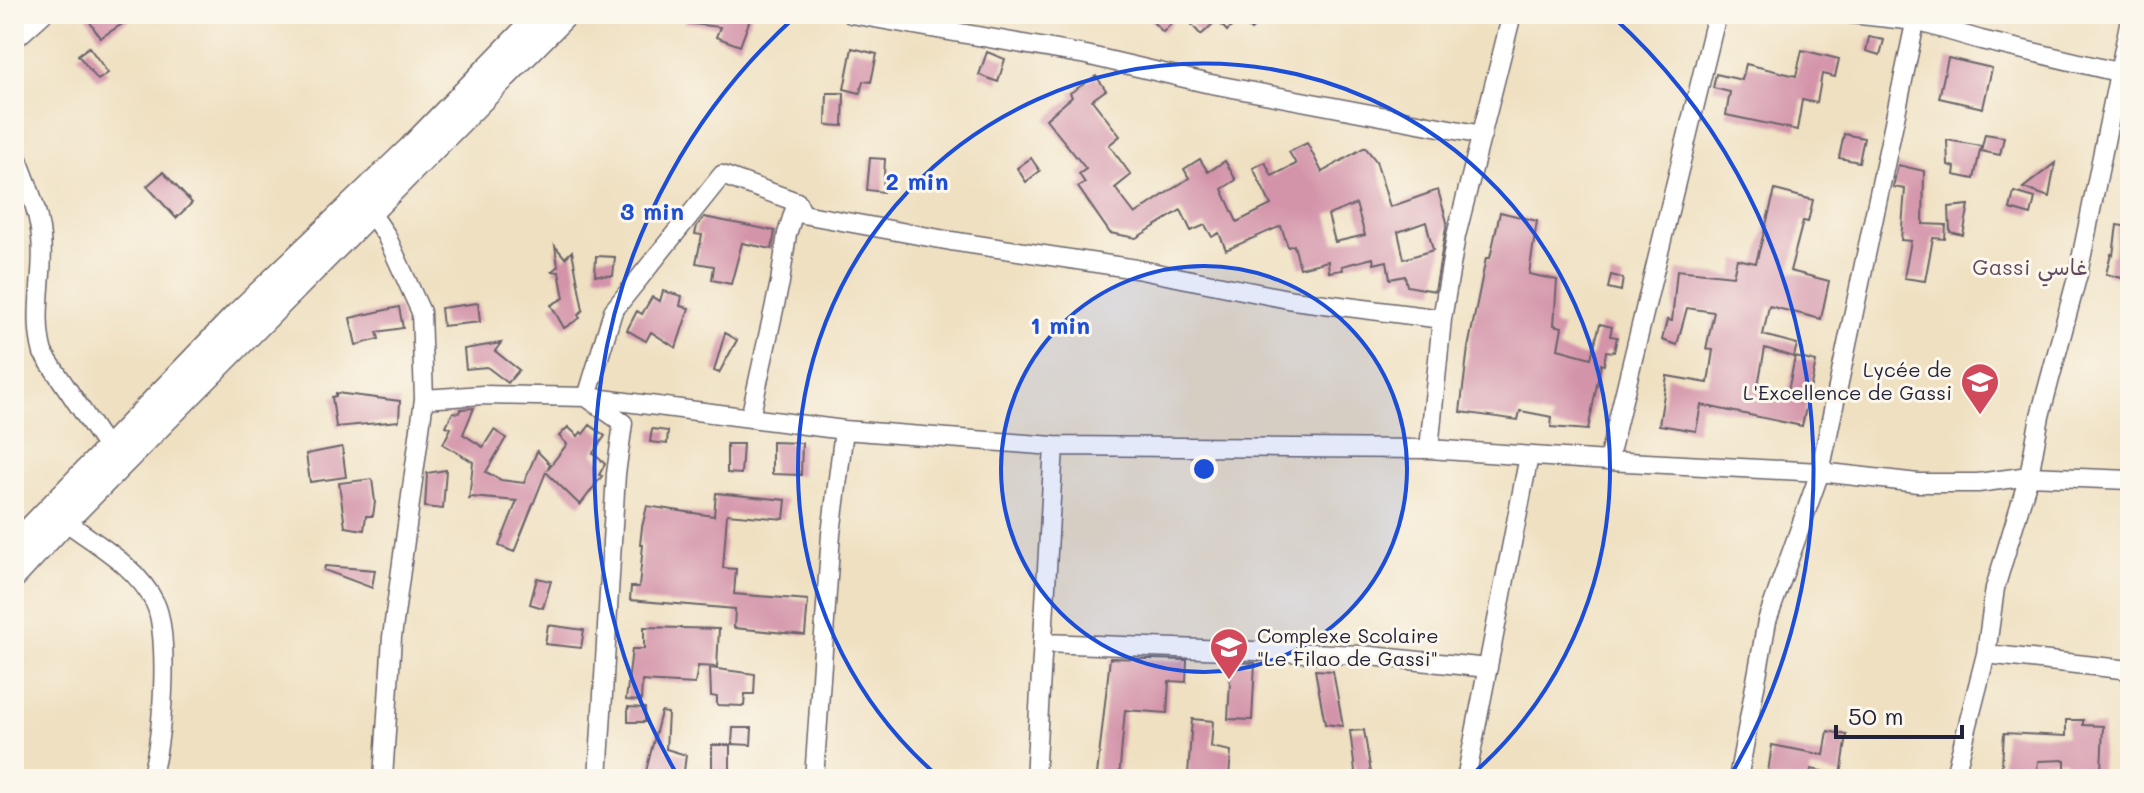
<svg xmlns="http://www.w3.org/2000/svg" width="2144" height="793" font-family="Mali,'Playpen Sans Arabic',sans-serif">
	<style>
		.building { fill: #d393a9; fill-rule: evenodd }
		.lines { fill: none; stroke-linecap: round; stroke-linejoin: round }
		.minor-casing { stroke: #6a646a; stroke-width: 21 }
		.major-casing { stroke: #6a646a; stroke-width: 27 }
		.minor { stroke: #fff; stroke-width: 18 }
		.major { stroke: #fff; stroke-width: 24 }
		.ring { fill: none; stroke: #1d4ed8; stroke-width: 4 }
		.labels { text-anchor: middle; stroke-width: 6; stroke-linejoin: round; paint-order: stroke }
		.poi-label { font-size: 20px; fill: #22223b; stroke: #fbf7ec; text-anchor: end }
		.neighbourhood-label { font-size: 22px; fill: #604a62; stroke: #fbf7ec }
		.centre { fill: #1d4ed8; stroke: #fbf7ec; stroke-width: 4 }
		.ring-label { font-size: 24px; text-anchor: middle; font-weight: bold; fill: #1d4ed8; stroke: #fbf7ec; stroke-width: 6; stroke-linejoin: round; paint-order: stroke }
	</style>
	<rect width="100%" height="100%" fill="#fbf7ec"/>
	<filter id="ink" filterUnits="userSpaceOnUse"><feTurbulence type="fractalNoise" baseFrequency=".0125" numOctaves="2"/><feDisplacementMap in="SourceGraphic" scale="16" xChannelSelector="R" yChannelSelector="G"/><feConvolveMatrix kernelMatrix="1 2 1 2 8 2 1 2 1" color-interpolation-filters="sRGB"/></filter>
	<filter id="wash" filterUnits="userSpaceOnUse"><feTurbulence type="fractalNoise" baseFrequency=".006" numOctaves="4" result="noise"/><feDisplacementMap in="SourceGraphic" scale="32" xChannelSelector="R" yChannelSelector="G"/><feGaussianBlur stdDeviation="1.8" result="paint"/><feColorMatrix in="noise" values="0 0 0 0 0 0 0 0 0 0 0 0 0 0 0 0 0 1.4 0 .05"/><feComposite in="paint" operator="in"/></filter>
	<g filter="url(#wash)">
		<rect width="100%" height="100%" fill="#efe0c1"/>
		<g id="blocks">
			<path class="building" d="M85 14H138L100 38Z
				M686 14H752L740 46 716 37 720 27 685 23Z
				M1145 14H1164L1172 23 1163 32Z
				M1203 14H1268L1251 30 1240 19 1227 31 1217 20 1201 35 1192 25Z
				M1869 37 1884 40 1880 55 1866 51Z
				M89 47 108 73 98 80 78 55Z
				M852 48 877 54 871 82 863 81 860 93 844 89Z
				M1802 50 1839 59 1835 77 1822 74 1817 103 1802 100 1797 130 1726 115 1730 92 1713 88 1716 74 1742 80 1746 64 1796 76Z
				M987 52 1005 59 998 82 979 75Z
				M1948 58 1992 68 1983 108 1939 98Z
				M1096 76 1106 90 1092 100 1120 136 1109 145 1131 175 1115 188 1135 214 1189 178 1184 169 1200 159 1208 172 1225 161 1236 180 1222 189 1237 222 1271 205 1253 168 1265 162 1272 176 1296 164 1289 152 1307 143 1322 172 1365 147 1376 161 1390 207 1438 190 1447 222 1435 291 1407 286 1405 276 1390 279 1387 261 1374 264 1373 258 1342 266 1343 270 1329 272 1328 261 1300 268 1294 245 1288 247 1281 226 1226 250 1219 233 1212 237 1205 225 1191 231 1181 210 1136 238 1110 233 1078 187 1085 183 1079 174 1086 169 1046 119 1072 97 1070 93ZM1356 204 1365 235 1335 242 1328 215ZM1426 222 1433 250 1404 259 1398 232Z
				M827 93H844L843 126 826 125Z
				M1844 134 1864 138 1859 162 1839 158Z
				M1985 134 2004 137 2000 155 1981 151Z
				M1947 140 1981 146 1974 179 1954 175 1955 167 1948 165Z
				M870 158 885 159 883 192 867 190Z
				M1031 158 1040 171 1026 182 1017 168Z
				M2055 163 2049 197 2023 188Z
				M1898 165 1924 171 1923 224 1946 225 1945 239 1933 238 1925 281 1904 278 1911 241 1901 240 1905 189 1893 187Z
				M163 172 192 203 176 218 147 186Z
				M1775 190 1813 200 1808 222 1803 221 1790 271 1829 281 1821 319 1769 306 1763 335 1797 344 1794 357 1765 348 1757 391 1787 396 1795 357 1816 362 1802 426 1701 405 1696 431 1659 425 1667 376 1708 383 1713 350 1706 349 1714 312 1687 308 1677 345 1662 340 1667 320 1672 321 1677 270 1733 276 1737 259 1756 263Z
				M2014 192 2035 198 2031 215 2010 209Z
				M1969 205 1963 235 1950 232 1949 207Z
				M1500 212 1537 221 1529 274 1557 280 1554 325 1562 327 1558 349 1591 358 1600 324 1612 327 1610 336 1617 337 1614 352 1606 351 1604 365 1601 364 1588 430 1551 427 1552 417 1526 412 1520 411 1518 420 1460 412 1468 348 1486 258H1490Z
				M704 217 775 231 772 249 742 243 731 284 712 280 714 266 696 263 702 235 695 234 697 226Z
				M2117 225 2130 227V267L2126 279 2106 274 2111 254 2113 255Z
				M555 246 565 258 572 251 583 310 578 315 580 318 564 328 551 305 564 298 559 272 552 271 558 266Z
				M596 256 615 257 613 276 595 275Z
				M1611 275 1623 278 1621 291 1608 288Z
				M663 291 682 296 680 306 689 308 676 348 651 332 646 341 627 330 637 311 642 314 652 297 660 301Z
				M478 303 480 322 443 326 441 308Z
				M399 307 403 328 377 332 379 339 356 345 350 318Z
				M725 333 737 340 719 373 714 371Z
				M501 343 495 351 519 370 508 383 487 367 466 369 464 349Z
				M336 393 400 401 399 421 336 427 332 397 336 396Z
				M474 408 463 434 483 447 494 430 506 438 486 472 501 480 524 483 537 451 550 464 547 470 567 444 559 436 568 427 578 436 581 432 583 434 590 425 605 436 593 453 605 464 599 475 602 476 580 505 546 472 514 552 499 546 517 501 471 497 469 500 473 462 443 444 451 428 446 426 453 412 459 413 461 409Z
				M652 429 668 431 667 444 650 442Z
				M772 442 802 443 801 475 772 474Z
				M727 444H743L741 474 727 473Z
				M342 447 346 477 310 482 306 454Z
				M446 470 443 509 425 507 427 473Z
				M372 479 375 502 373 516H366L364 530 345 527 339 483Z
				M716 493 786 500 784 519 727 514 723 568 736 569 734 594 808 600 805 635 734 628 735 609 630 600 631 587H639L643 545H640L642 527 647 506 714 516Z
				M325 566 375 570 372 588 324 570Z
				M537 578 551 581 543 608 530 604Z
				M548 625 584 630 581 648 545 644Z
				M644 627 719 629 717 667 698 666 695 684 642 681 641 701 626 700 632 649H644Z
				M1110 658 1187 660 1186 682 1169 681 1167 713 1125 710 1119 778 1097 775Z
				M1231 662 1255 663 1252 720 1228 719Z
				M710 668 755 674 754 694H745L744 706 717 705V697L711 696Z
				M1315 670 1333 671 1343 726 1325 724Z
				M628 707 645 708V722H628Z
				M661 712 668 713 666 749 686 755 683 779H644Z
				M1192 719 1213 721 1211 747 1231 751 1229 777 1188 774Z
				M2066 720H2083V725L2103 726 2101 771H2097V774H2079V779H2065V760L2038 761 2036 779H2001L2004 733 2066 736Z
				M733 728H752L751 745 732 744Z
				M1364 730 1372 779H1356L1350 731Z
				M1828 731 1847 735 1841 775 1811 769 1809 779H1767L1772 745 1824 755Z
				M712 745H730V779H712Z"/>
		</g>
	</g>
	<g filter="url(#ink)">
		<use href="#blocks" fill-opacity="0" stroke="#6a646a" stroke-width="2"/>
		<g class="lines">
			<defs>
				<path id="minor" d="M851 14 1086 55 1206 83 1482 135
					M1851 14 1916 21 1981 40 2130 75
					M14 40 43 14
					M14 148C22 172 35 199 39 224 48 267 31 311 43 353L108 449
					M371 213 386 235 421 312 424 399 392 637 383 779
					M587 397 613 311 722 175 797 202 803 214 951 241 1136 269 1293 300 1442 319
					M424 399 483 395 587 397 844 430 1054 446 1429 449 1608 461 1820 472 1918 483H1978L2029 476 2130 480
					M589 399 623 423 616 474 598 779
					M750 418 780 282 787 234 797 202
					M1429 449 1442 319 1456 236 1512 14
					M1608 461 1717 14
					M65 521C96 544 137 566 155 603 170 633 163 748 150 779
					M1044 643 1361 655 1488 668
					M1986 654 2130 670
					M814 779 831 534 844 430
					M1035 779 1054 446
					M1466 779 1529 456
					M1738 779 1767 621 1820 472 1917 14
					M1954 779 1986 654 1995 588 2029 476 2040 416 2078 274 2130 19"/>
				<path id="major" d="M14 546 236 316 410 149 541 14
					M14 576 65 521 566 14"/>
			</defs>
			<use href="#minor" class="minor-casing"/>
			<use href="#major" class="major-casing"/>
			<use href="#minor" class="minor"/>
			<use href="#major" class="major"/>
		</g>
	</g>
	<circle cx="1204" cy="469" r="203" fill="#1d4ed8" fill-opacity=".12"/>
	<g class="ring">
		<circle cx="1204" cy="469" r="203"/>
		<path d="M940 778A406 406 0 1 1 1468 778"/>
		<path d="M679 778A609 609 0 0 1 796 16M1612 16A609 609 0 0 1 1729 778"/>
	</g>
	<defs>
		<symbol id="school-pin" viewBox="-11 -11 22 30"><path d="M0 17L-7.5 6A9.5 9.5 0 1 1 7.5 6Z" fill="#d1495b" stroke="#fbf7ec"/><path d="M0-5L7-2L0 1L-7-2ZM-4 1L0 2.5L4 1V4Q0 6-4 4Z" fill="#fff"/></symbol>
	</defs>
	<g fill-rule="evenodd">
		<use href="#school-pin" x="1958" y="360" width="44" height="60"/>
		<use href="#school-pin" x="1207" y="625" width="44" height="60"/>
	</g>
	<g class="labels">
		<g class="poi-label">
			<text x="1952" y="377">Lycée de<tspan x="1952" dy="23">L'Excellence de Gassi</tspan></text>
			<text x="1257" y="643" text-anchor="start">Complexe Scolaire<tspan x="1257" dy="23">"Le Filao de Gassi"</tspan></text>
		</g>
		<g class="neighbourhood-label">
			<text x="2030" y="275">Gassi غاسي</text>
		</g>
	</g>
	<circle cx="1204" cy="469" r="12" class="centre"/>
	<g class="ring-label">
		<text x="917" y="190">2 min</text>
		<text x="652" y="220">3 min</text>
		<text x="1060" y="334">1 min</text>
	</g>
	<rect width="2144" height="793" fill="none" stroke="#fbf7ec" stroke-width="48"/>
	<path d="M1836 725v12h126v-12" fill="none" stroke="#22223b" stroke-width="4"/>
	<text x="1848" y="725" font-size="24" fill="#22223b" stroke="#fbf7ec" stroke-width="6" paint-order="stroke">50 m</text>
</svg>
